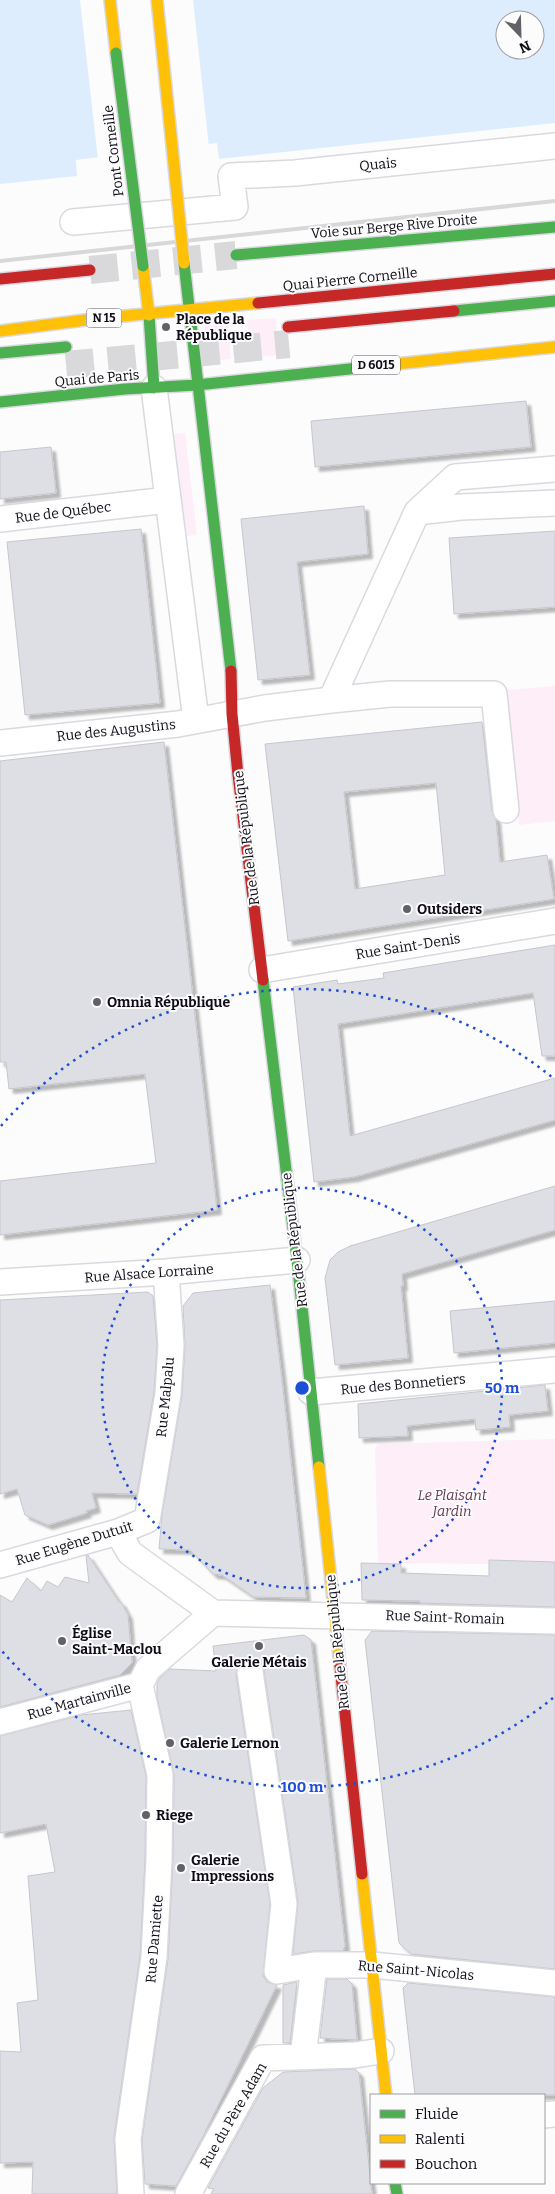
<svg xmlns="http://www.w3.org/2000/svg" width="555" height="2194" font-family="Bitter,serif">
	<style>
		.green { fill: #fdeef7 }
		.water { fill: #ddedfd; fill-rule: evenodd }
		.pier { fill: #fcfcfc }
		.building { fill: #dddfe5; stroke: #c6c7ce; fill-rule: evenodd; filter: url(#shadow) }
		.lines { fill: none; stroke-linecap: round; stroke-linejoin: round }
		.primary-tunnel { stroke: #d9d8da; stroke-width: 28; stroke-dasharray: 28 14; stroke-linecap: butt }
		.street-casing { stroke: #dad9df; stroke-width: 28 }
		.fast-casing { stroke: #dad9df; stroke-width: 14 }
		.slow-casing { stroke: #dad9df; stroke-width: 14 }
		.jam-casing { stroke: #dad9df; stroke-width: 14 }
		.street { stroke: #fff; stroke-width: 25 }
		.fast { stroke: #4caf50; stroke-width: 11 }
		.slow { stroke: #ffc107; stroke-width: 11 }
		.jam { stroke: #c62828; stroke-width: 11 }
		.rail { stroke: #d8d8d8; stroke-width: 4 }
		.fast-bridge-casing { stroke: #dad9df; stroke-width: 14; stroke-linecap: butt }
		.slow-bridge-casing { stroke: #dad9df; stroke-width: 14; stroke-linecap: butt }
		.fast-bridge { stroke: #4caf50; stroke-width: 11 }
		.slow-bridge { stroke: #ffc107; stroke-width: 11 }
		.ring { fill: none; stroke: #1d4ed8; stroke-width: 2.5; stroke-dasharray: 2.5 5 }
		.poi-dot { fill: #636168; stroke: #fcfcfc; stroke-width: 2 }
		.labels { text-anchor: middle; stroke-width: 4; stroke-linejoin: round; paint-order: stroke }
		.shield { fill: #fcfcfc; stroke: #57555c; stroke-width: 1 }
		.shield-label { font-size: 12px; font-weight: bold; fill: #100d18 }
		.street-label { font-size: 14px; fill: #100d18; stroke: #fcfcfc }
		.poi-label { font-size: 14px; font-weight: bold; fill: #100d18; stroke: #fcfcfc; text-anchor: start }
		.park-label { font-size: 14px; font-style: italic; fill: #663757; stroke: #fcfcfc }
		.centre { fill: #1d4ed8; stroke: #fcfcfc; stroke-width: 2.5 }
		.ring-label { font-size: 15px; text-anchor: middle; font-weight: bold; fill: #1d4ed8; stroke: #fcfcfc; stroke-width: 4; stroke-linejoin: round; paint-order: stroke }
	</style>
	<defs>
		<filter id="shadow"><feDropShadow dx="4.5" dy="4.5" stdDeviation="1" flood-color="#0004"/></filter>
	</defs>
	<rect width="100%" height="100%" fill="#fcfcfc"/>
	<path class="green" d="M276 318 278 355 250 358 247 320Z
		M227 322 231 359 212 361 208 359 204 327 208 324Z
		M185 433 197 535 187 536 173 434Z
		M555 686V821L519 825 507 690Z
		M555 1439V1562L494 1560 489 1564 378 1563 375 1449 378 1444Z"/>
	<path class="water" d="M0 0H555V123L219 159 217 143 76 160 77 176 0 184ZM505 20H535V50H505Z"/>
	<path class="pier" d="M80 0H193L209 147 98 160Z"/>
	<path class="building" d="M526 401 531 447 315 467 311 421Z
		M51 447 56 493 0 499V452Z
		M364 506 368 554 297 562 310 675 258 680 241 519Z
		M141 529 160 703 25 715 7 542Z
		M555 531V607L454 614 449 538Z
		M482 722 492 811 496 819 500 862 547 855 554 899 288 941 265 744ZM436 783 445 875 355 889 344 792Z
		M164 742 217 1210 0 1235V1181L156 1163 145 1074 9 1089 6 1062H0V761Z
		M555 945V1056H542L533 993 338 1024 350 1136 555 1078V1120L354 1177 314 1182 293 987 337 980 338 984 384 978 383 973Z
		M555 1186V1230L402 1274 403 1286H401L408 1358 335 1365 325 1278 330 1260 338 1252 350 1246Z
		M270 1285 282 1380 306 1598 254 1597 222 1575 213 1574 190 1550 159 1549 162 1515 182 1395 185 1346 183 1306 193 1293Z
		M148 1292 153 1296 157 1345 154 1392 137 1494 92 1493 96 1508 86 1511 87 1513 48 1525 25 1515 17 1489 0 1494V1300Z
		M555 1301V1343L454 1353 450 1311Z
		M545 1385 548 1411 509 1415 510 1427 476 1430 475 1419 407 1426 408 1436 359 1438 358 1404Z
		M88 1555 119 1602H121L128 1615 132 1663 120 1675 0 1707V1595L12 1602 27 1578 41 1591 47 1581 58 1587 65 1577 89 1583 86 1556Z
		M489 1560 555 1562V1607L420 1603V1601L362 1600 361 1563 401 1564V1573L489 1576Z
		M372 1631 555 1635V1969L411 1954 399 1943 365 1640Z
		M304 1635 311 1640 345 1946 343 1951H314L293 1954 298 1902 264 1670 262 1664 256 1659 247 1658 241 1661 237 1666 236 1674 270 1904 263 1976 267 1982 277 1985 205 2132 206 2131 176 2186 145 2184 142 2140 168 1959 173 1860 174 1775 157 1697V1684L160 1678 170 1669 216 1671 213 1646Z
		M131 1710 146 1776 145 1860 140 1956 114 2137 117 2194H32L33 2162 0 2163V2051L21 2052 17 2003 38 2000 28 1876 55 1872 46 1824 0 1833V1736L81 1715Z
		M327 1979H347L352 1984 357 2040 320 2038Z
		M297 1982 290 2043H283V1985Z
		M408 1983 555 1997V2095H415L403 1988Z
		M355 2069 359 2073 372 2194H211L214 2189 208 2188 263 2088 283 2072Z"/>
	<g class="lines">
		<path class="primary-tunnel" d="M90 270 236 255
			M66 365 289 344"/>
		<defs>
			<path id="street" d="M73 222 235 207 231 176 295 173 555 146
				M154 388 196 720
				M417 512 461 507 555 503
				M0 519 168 500
				M331 700 390 694H494L506 810
				M0 743 178 724 265 708 331 700 417 512 455 477 555 469
				M262 970 555 921
				M0 1282 166 1272 297 1260
				M311 1392 555 1370
				M118 1532 130 1553 213 1613
				M0 1565 118 1532 147 1520 168 1394 171 1345 166 1272
				M250 1672 284 1904 277 1971 314 1965H372L555 1983
				M0 1722 140 1685 148 1669 213 1613 555 1621
				M303 2057 314 1965
				M544 2115 555 2114
				M131 2194 128 2139 154 1957 159 1860 160 1775 140 1685
				M188 2194 263 2058 355 2055 381 2051"/>
			<path id="fast" d="M236 255 555 227
				M184 263 231 671
				M454 311 555 301
				M149 315 154 388
				M0 353 66 347
				M0 402 125 389 197 385 359 368
				M263 980 298 1269 319 1467
				M395 2183 397 2194"/>
			<path id="slow" d="M110 0 116 53
				M157 0 162 48
				M143 266 149 315
				M0 331 93 319 258 303
				M359 368 555 347
				M319 1467 340 1666
				M362 1874 386 2095"/>
			<path id="jam" d="M0 279 90 270
				M258 303 555 274
				M288 327 454 311
				M231 671 232 714 238 775 263 980
				M340 1666 362 1874"/>
		</defs>
		<use href="#street" class="street-casing"/>
		<use href="#fast" class="fast-casing"/>
		<use href="#slow" class="slow-casing"/>
		<use href="#jam" class="jam-casing"/>
		<use href="#street" class="street"/>
		<use href="#fast" class="fast"/>
		<use href="#slow" class="slow"/>
		<use href="#jam" class="jam"/>
		<path class="rail" d="M0 261 555 201"/>
		<defs>
			<path id="fast-bridge" d="M116 53 143 266"/>
			<path id="slow-bridge" d="M162 48 184 263"/>
		</defs>
		<use href="#fast-bridge" class="fast-bridge-casing"/>
		<use href="#slow-bridge" class="slow-bridge-casing"/>
		<use href="#fast-bridge" class="fast-bridge"/>
		<use href="#slow-bridge" class="slow-bridge"/>
	</g>
	<g class="ring">
		<circle cx="302" cy="1388" r="200"/>
		<path d="M553 1698A399 399 0 0 1 1 1650M1 1126A399 399 0 0 1 553 1078"/>
	</g>
	<g class="poi-dot">
		<circle cx="166" cy="327" r="5"/>
		<circle cx="407" cy="909" r="5"/>
		<circle cx="97" cy="1002" r="5"/>
		<circle cx="62" cy="1641" r="5"/>
		<circle cx="259" cy="1646" r="5"/>
		<circle cx="170" cy="1743" r="5"/>
		<circle cx="146" cy="1815" r="5"/>
		<circle cx="181" cy="1868" r="5"/>
	</g>
	<g class="labels">
		<g class="shield">
			<rect x="86.5" y="308.5" width="35" height="19" rx="4"/>
			<rect x="352" y="355.5" width="48" height="19" rx="4"/>
		</g>
		<g class="shield-label">
			<text x="104" y="322">N 15</text>
			<text x="376" y="369">D 6015</text>
		</g>
		<g class="street-label">
			<text transform="translate(113 151) rotate(-97)" y="5">Pont Corneille</text>
			<text transform="translate(378 164) rotate(-6)" y="5">Quais</text>
			<text transform="translate(394 226) rotate(-5)" y="5">Voie sur Berge Rive Droite</text>
			<text transform="translate(350 279) rotate(-6)" y="5">Quai Pierre Corneille</text>
			<text transform="translate(97 378) rotate(-5)" y="5">Quai de Paris</text>
			<text transform="translate(63 512) rotate(-7)" y="5">Rue de Québec</text>
			<text transform="translate(116 730) rotate(-6)" y="5">Rue des Augustins</text>
			<text transform="translate(246 838) rotate(-97)" y="5">Rue de la République</text>
			<text transform="translate(408 946) rotate(-9)" y="5">Rue Saint-Denis</text>
			<text transform="translate(294 1240) rotate(-97)" y="5">Rue de la République</text>
			<text transform="translate(149 1273) rotate(-4)" y="5">Rue Alsace Lorraine</text>
			<text transform="translate(403 1384) rotate(-5)" y="5">Rue des Bonnetiers</text>
			<text transform="translate(165 1397) rotate(-84)" y="5">Rue Malpalu</text>
			<text transform="translate(74 1543) rotate(-17)" y="5">Rue Eugène Dutuit</text>
			<text transform="translate(445 1617) rotate(2)" y="5">Rue Saint-Romain</text>
			<text transform="translate(337 1642) rotate(-96)" y="5">Rue de la République</text>
			<text transform="translate(79 1701) rotate(-15)" y="5">Rue Martainville</text>
			<text transform="translate(154 1939) rotate(-85)" y="5">Rue Damiette</text>
			<text transform="translate(416 1970) rotate(5)" y="5">Rue Saint-Nicolas</text>
			<text transform="translate(233 2115) rotate(-60)" y="5">Rue du Père Adam</text>
		</g>
		<g class="poi-label">
			<text x="176" y="324">Place de la<tspan x="176" dy="16">République</tspan></text>
			<text x="417" y="914">Outsiders</text>
			<text x="107" y="1007">Omnia République</text>
			<text x="72" y="1638">Église<tspan x="72" dy="16">Saint-Maclou</tspan></text>
			<text x="259" y="1667" text-anchor="middle">Galerie Métais</text>
			<text x="180" y="1748">Galerie Lernon</text>
			<text x="156" y="1820">Riege</text>
			<text x="191" y="1865">Galerie<tspan x="191" dy="16">Impressions</tspan></text>
		</g>
		<g class="park-label">
			<text x="452" y="1500">Le Plaisant<tspan x="452" dy="16">Jardin</tspan></text>
		</g>
	</g>
	<circle cx="302" cy="1388" r="8" class="centre"/>
	<g class="ring-label">
		<text x="502" y="1393">50 m</text>
		<text x="302" y="1792">100 m</text>
	</g>
	<rect x="370" y="2094" width="175" height="90" fill="#fcfcfc" stroke="#9e9ca1"/>
	<rect x="380" y="2110" width="25" height="8" fill="#4caf50" stroke="#9e9ca1"/>
	<text x="415" y="2119" font-size="15" fill="#100d18">Fluide</text>
	<rect x="380" y="2135" width="25" height="8" fill="#ffc107" stroke="#9e9ca1"/>
	<text x="415" y="2144" font-size="15" fill="#100d18">Ralenti</text>
	<rect x="380" y="2160" width="25" height="8" fill="#c62828" stroke="#9e9ca1"/>
	<text x="415" y="2169" font-size="15" fill="#100d18">Bouchon</text>
	<g transform="translate(520 35) rotate(157)"><circle r="24" fill="#fcfcfc" stroke="#9e9ca1"/>
	<path d="M0-4L9 19L0 12L-9 19Z" fill="#636168"/>
	<text y="-8" font-size="14" font-weight="bold" text-anchor="middle" fill="#100d18">N</text>
	</g>
</svg>
